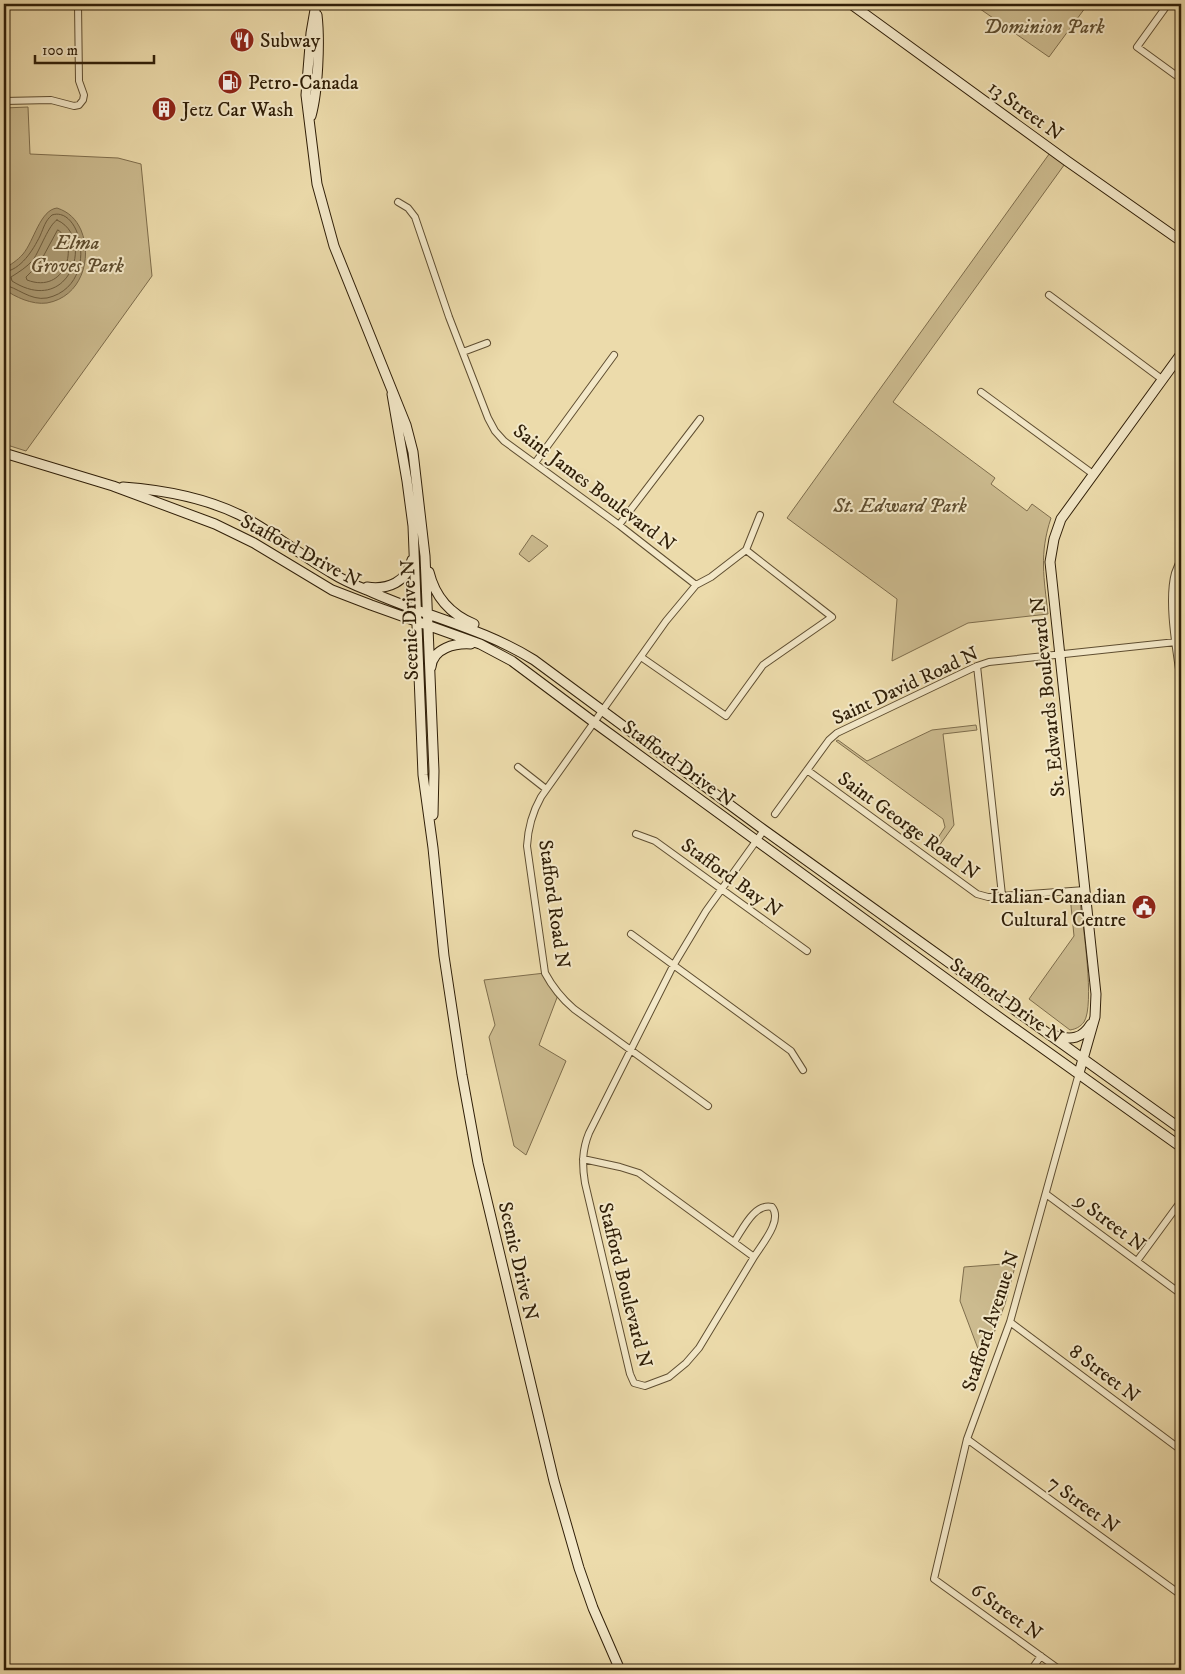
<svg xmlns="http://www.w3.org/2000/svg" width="1185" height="1674" font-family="'IM FELL DW Pica',serif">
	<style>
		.green { fill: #ccbb8f; stroke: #7e6d4c }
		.water { fill: #ac9b74; stroke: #7a6949 }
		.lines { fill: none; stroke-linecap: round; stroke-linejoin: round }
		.shore { stroke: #6e5d3e; stroke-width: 1 }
		.street-casing { stroke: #5f4e31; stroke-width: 8 }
		.secondary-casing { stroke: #301f08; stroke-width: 11 }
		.street { stroke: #f3e8c8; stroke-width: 6 }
		.secondary { stroke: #f3e8c8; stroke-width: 9 }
		.labels { text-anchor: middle; stroke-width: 4; stroke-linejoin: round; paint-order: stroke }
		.park-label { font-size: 20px; font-style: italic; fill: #5f4e30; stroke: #f3e8c8 }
		.poi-label { font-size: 20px; fill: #301f08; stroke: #f3e8c8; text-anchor: start }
		.street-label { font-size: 20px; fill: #301f08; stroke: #f3e8c8 }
	</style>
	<rect width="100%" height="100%" fill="#ecdbab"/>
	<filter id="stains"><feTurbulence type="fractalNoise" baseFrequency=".004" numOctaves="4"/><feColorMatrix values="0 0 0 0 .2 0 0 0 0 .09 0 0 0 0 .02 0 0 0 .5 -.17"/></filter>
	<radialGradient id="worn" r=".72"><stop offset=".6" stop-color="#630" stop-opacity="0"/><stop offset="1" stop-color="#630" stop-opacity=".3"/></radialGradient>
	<path class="green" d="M973 4H1088L1049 57Z
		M28 107 30 154 118 158 141 164 152 276 26 451 4 444V108Z
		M1052 150 1067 161 893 402 995 478 991 484 1027 511 1032 504 1051 518C1039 554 1044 578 1048 614L968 623 892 661 897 599 787 518Z
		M532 535 548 546 529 562 519 554Z
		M976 725 977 730 943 734 954 825 934 853 930 850 945 827 943 819 836 741 838 740 867 761 932 730Z
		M1070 896 1076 897 1080 902C1083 925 1095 1005 1084 1022 1080 1027 1076 1029 1070 1030L1029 999 1074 936Z
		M545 973 558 995 539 1045 566 1061 526 1155 514 1146 489 1037 495 1025 484 980Z
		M1016 1263 1005 1304 983 1362 960 1301 964 1267Z"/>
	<path class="water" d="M57 208C69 212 76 219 81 230 93 259 81 297 47 303 32 305 15 297 4 289V269C11 264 17 261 23 254 34 241 40 210 57 208Z"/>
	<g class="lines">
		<path class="shore" d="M57 220C96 237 70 318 12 281L11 277C19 272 27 267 33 260 40 250 49 224 57 220Z
			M58 230C80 244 66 295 27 280L26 277 39 264Z
			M4 272C21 270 33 250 40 236 44 227 45 221 52 215 82 205 100 286 47 298 30 301 17 287 4 285"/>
		<defs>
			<path id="street" d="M1168 4 1137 47 1181 79
				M4 101 51 100 74 106 79 105 83 100 84 95 79 81 78 4
				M398 202 408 208 415 217 449 317 488 418 495 431 504 441 619 525 696 585
				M1049 295 1163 380
				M463 352 487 343
				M981 392 1093 474
				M535 463 614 355
				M619 525 700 419
				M1181 558C1179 563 1177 568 1175 573 1167 602 1177 653 1181 683
				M641 657 726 716 763 665 832 617 746 550
				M977 666 1002 895
				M518 767 546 789
				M807 770 977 894 988 897 1085 890
				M775 814 829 740 837 733 977 666 989 662 1176 642
				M636 834 655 841 807 951
				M631 934 791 1051 803 1070
				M708 1106 574 1009C561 998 553 988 545 973L527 846C528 827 532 813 541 797L666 621 696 585 711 577 746 550 760 515
				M583 1159 620 1167 639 1173 754 1257 699 1348 686 1363 669 1377 645 1386 634 1383 630 1374 585 1183C582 1165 582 1150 589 1133L673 966 706 911 764 830
				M1046 1194 1181 1294
				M734 1242C743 1229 754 1203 772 1207 783 1220 762 1244 754 1257
				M1137 1261 1181 1201
				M1010 1322 1181 1450
				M967 1439 1181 1595
				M1031 1670 1041 1656
				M1060 1670 934 1579 967 1439 1010 1322 1079 1073"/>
			<path id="secondary" d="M316 4 311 33 306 95 317 184 334 246 406 425 413 452 425 556 434 771 433 815
				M851 4 1067 161 1181 241
				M311 116C318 91 320 41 317 15
				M392 394 407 481 413 526 423 775 433 848 444 956 462 1075 478 1163 554 1481 579 1568 593 1608 620 1670
				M4 453 113 486 215 524 254 543 332 590 371 605 480 644 512 661 595 723 989 1010 1181 1147
				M123 487C164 490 203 497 240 515 271 531 299 554 330 572 341 579 354 585 367 590 423 616 481 627 534 660L764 830 1181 1129
				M429 572C435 597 450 614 474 624
				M367 587C388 590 407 582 412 560
				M431 667C433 648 455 643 471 644
				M1056 1036C1071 1040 1082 1039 1091 1024
				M1079 1073 1095 1017 1096 994 1050 562 1054 539 1061 519 1181 354"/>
		</defs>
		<use href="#street" class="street-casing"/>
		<use href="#secondary" class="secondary-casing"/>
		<use href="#street" class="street"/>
		<use href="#secondary" class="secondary"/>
	</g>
	<defs>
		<symbol id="restaurant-disc" viewBox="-11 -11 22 22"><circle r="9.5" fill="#8f2418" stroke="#f3e8c8"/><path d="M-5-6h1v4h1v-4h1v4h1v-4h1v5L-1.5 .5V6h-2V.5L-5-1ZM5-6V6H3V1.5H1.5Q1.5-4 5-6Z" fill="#fff"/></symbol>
		<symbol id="fuel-disc" viewBox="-11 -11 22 22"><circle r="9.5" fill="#8f2418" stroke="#f3e8c8"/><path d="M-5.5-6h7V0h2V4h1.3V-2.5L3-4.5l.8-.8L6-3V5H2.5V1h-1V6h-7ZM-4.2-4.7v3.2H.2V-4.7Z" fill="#fff"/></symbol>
		<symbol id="building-disc" viewBox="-11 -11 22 22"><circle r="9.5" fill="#8f2418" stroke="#f3e8c8"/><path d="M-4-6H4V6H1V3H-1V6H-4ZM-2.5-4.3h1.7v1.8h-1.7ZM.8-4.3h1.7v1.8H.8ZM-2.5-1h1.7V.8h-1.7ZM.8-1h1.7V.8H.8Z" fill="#fff"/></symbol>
		<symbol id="civic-disc" viewBox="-11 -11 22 22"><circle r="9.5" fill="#8f2418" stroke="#f3e8c8"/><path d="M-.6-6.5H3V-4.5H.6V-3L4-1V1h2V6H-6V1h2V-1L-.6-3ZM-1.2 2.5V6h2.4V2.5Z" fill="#fff"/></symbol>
	</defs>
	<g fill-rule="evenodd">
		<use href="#restaurant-disc" x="228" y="26" width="28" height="28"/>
		<use href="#fuel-disc" x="216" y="68" width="28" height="28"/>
		<use href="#building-disc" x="150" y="95" width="28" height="28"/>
		<use href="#civic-disc" x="1130" y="893" width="28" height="28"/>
	</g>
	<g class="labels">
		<g class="park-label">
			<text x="1044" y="33">Dominion Park</text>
			<text x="77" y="249">Elma<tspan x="77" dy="23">Groves Park</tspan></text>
			<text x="900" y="512">St. Edward Park</text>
		</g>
		<g class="poi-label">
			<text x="260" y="47">Subway</text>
			<text x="248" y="89">Petro-Canada</text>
			<text x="182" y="116">Jetz Car Wash</text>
			<text x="1126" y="903" text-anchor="end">Italian-Canadian<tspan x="1126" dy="23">Cultural Centre</tspan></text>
		</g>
		<g class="street-label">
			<text transform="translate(1026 110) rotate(36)" y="7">13 Street N</text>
			<text transform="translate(595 487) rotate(37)" y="7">Saint James Boulevard N</text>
			<text transform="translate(301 550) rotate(28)" y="7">Stafford Drive N</text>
			<text transform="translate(409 620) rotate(-92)" y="7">Scenic Drive N</text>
			<text transform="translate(905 685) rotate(-25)" y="7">Saint David Road N</text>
			<text transform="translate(1047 697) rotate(-96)" y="7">St. Edwards Boulevard N</text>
			<text transform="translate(679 763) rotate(36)" y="7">Stafford Drive N</text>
			<text transform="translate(909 825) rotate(36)" y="7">Saint George Road N</text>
			<text transform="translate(732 877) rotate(36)" y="7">Stafford Bay N</text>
			<text transform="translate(555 904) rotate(82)" y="7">Stafford Road N</text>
			<text transform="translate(1007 1000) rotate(35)" y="7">Stafford Drive N</text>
			<text transform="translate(1111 1222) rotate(37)" y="7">9 Street N</text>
			<text transform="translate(519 1261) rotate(77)" y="7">Scenic Drive N</text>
			<text transform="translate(626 1285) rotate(76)" y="7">Stafford Boulevard N</text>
			<text transform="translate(990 1321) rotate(-72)" y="7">Stafford Avenue N</text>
			<text transform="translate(1105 1373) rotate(37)" y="7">8 Street N</text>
			<text transform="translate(1084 1504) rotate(36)" y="7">7 Street N</text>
			<text transform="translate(1007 1611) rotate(36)" y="7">6 Street N</text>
		</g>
	</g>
	<rect width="1185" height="1674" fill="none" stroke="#ecdbab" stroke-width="20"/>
	<rect x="5" y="5" width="1175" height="1664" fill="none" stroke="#301f08" stroke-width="2.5"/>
	<rect x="10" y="10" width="1165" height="1654" fill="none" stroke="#301f08"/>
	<path d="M35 55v8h119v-8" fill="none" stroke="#301f08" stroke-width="2.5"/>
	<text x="42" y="55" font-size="15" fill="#301f08" stroke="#f3e8c8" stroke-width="4" paint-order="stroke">100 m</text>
	<rect width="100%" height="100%" filter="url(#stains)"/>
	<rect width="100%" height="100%" fill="url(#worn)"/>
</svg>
